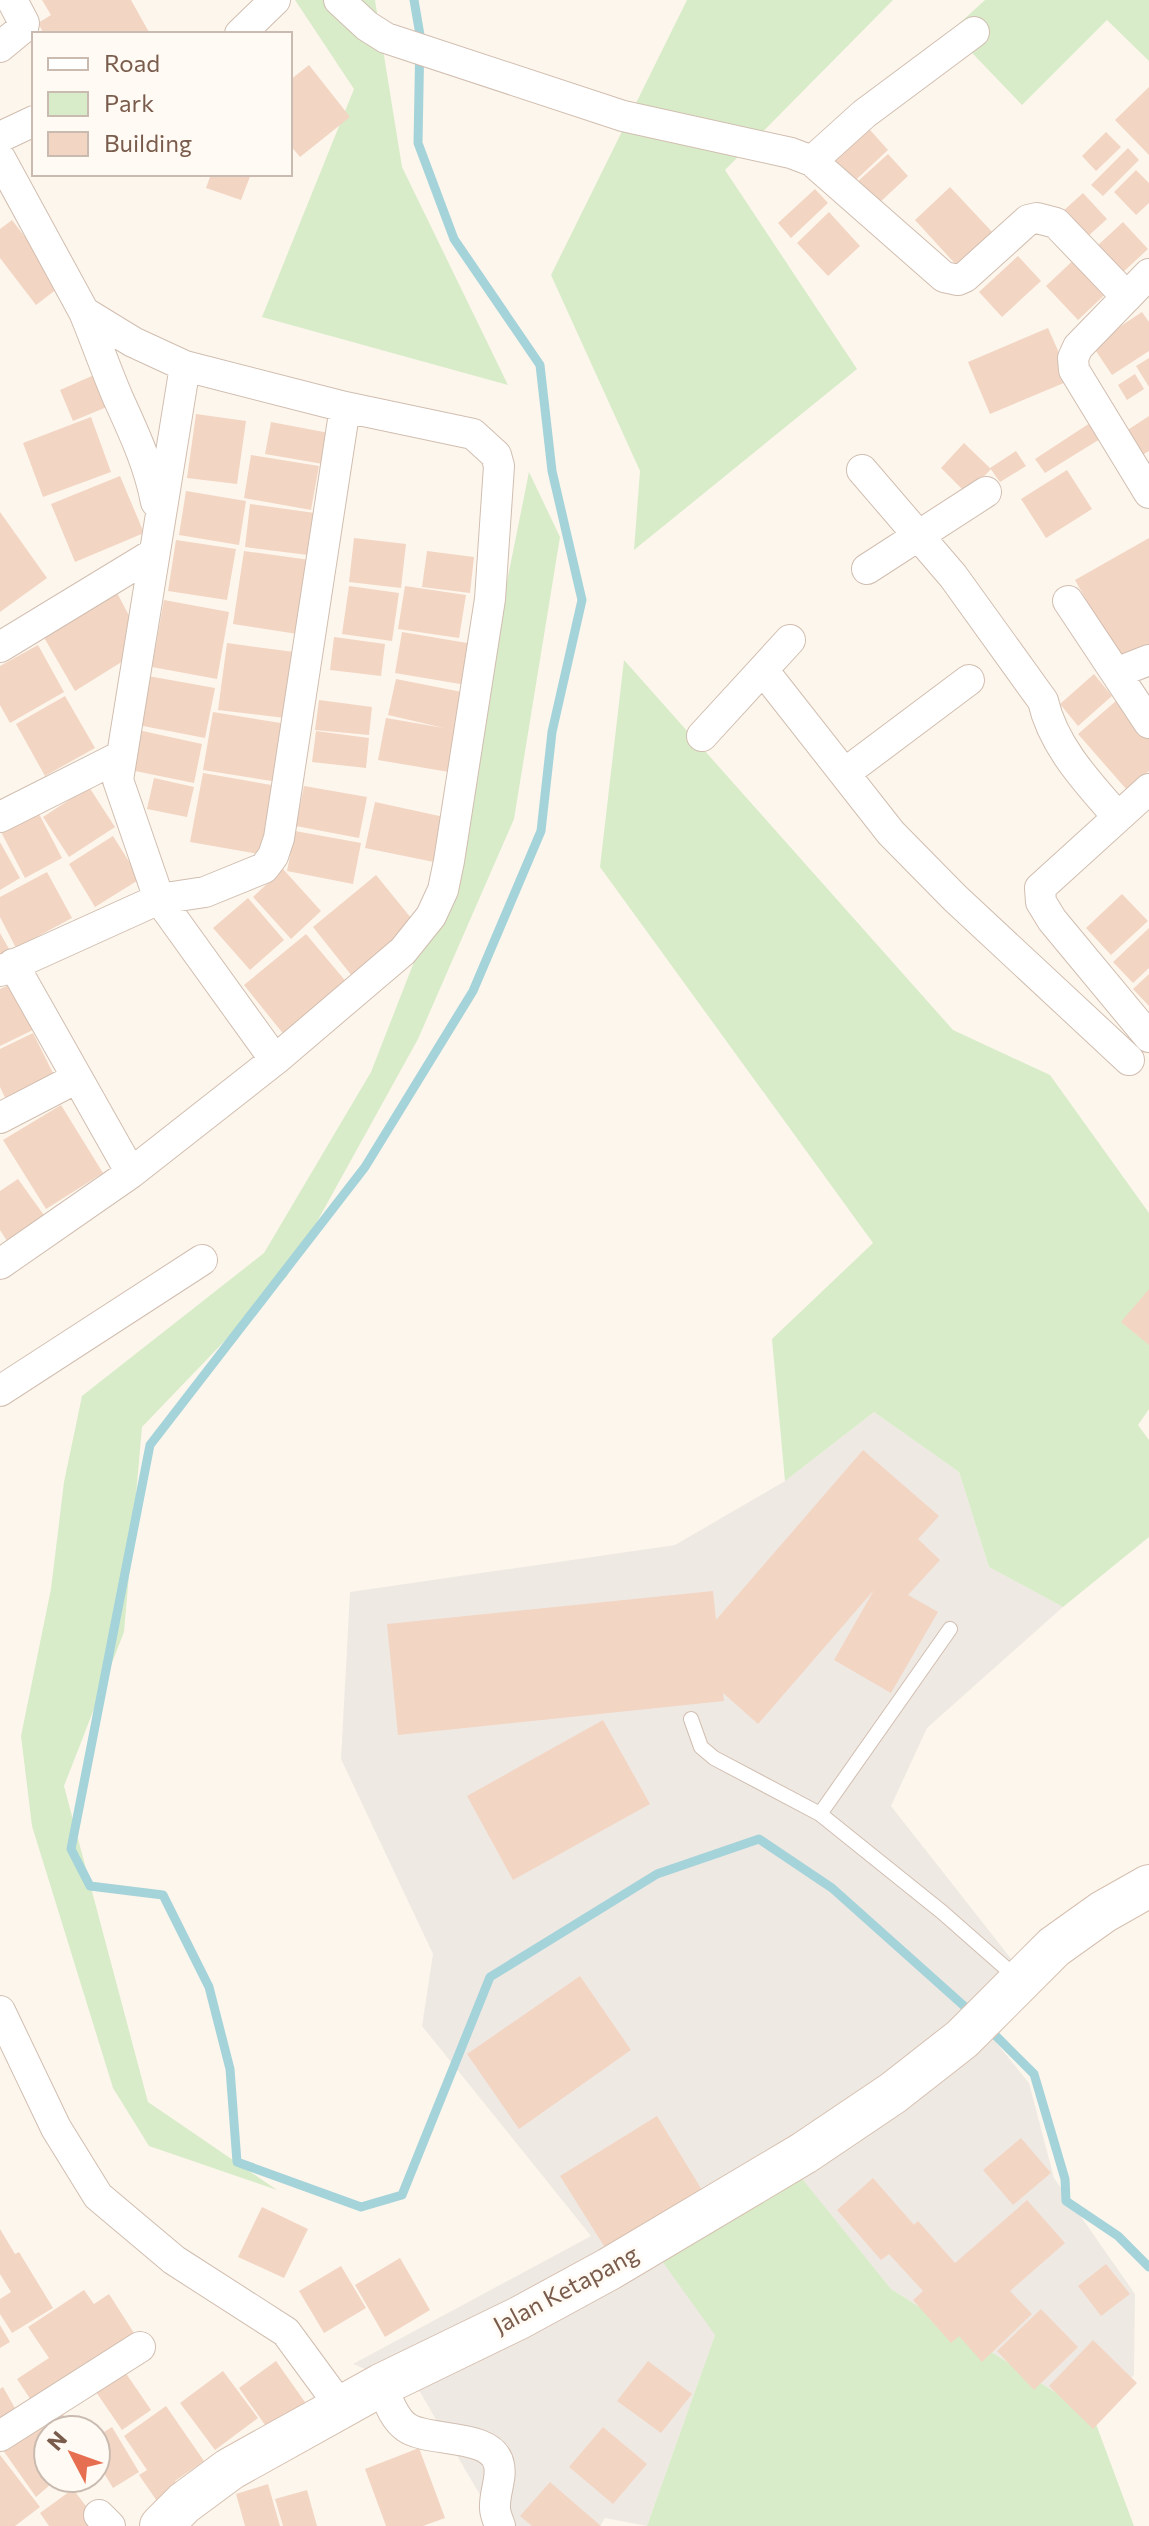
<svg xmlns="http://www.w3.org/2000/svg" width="1149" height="2526" font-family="Commissioner,sans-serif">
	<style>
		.industrial { fill: #efe9e4 }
		.green { fill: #d8ecc9 }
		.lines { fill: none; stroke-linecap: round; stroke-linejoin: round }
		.stream { stroke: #a5d3da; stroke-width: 9 }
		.building { fill: #f3d5c3 }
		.lane-casing { stroke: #d1beb0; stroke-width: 16 }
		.street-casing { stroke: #d1beb0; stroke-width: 32 }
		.secondary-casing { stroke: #d6c0b0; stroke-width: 44 }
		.lane { stroke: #fff; stroke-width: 14 }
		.street { stroke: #fff; stroke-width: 30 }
		.secondary { stroke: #fff; stroke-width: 42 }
		.labels { text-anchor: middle; stroke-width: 6; stroke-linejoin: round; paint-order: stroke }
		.street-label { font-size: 24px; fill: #7a5c4d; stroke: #fffaf3 }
	</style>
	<rect width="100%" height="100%" fill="#fdf6ec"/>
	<path class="industrial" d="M874 1412 959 1472 989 1567 1063 1607 927 1728 891 1806 1027 1979 982 2025 1029 2083 1054 2178 1135 2294 1134 2375 1093 2416 891 2289 791 2166 715 2335 647 2526 605 2518 600 2526H498L420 2392 353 2364 591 2236 422 2026 433 1954 341 1759 350 1592 675 1545 785 1481Z"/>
	<path class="green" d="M295 0H375L402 167 508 385 262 317 354 89Z
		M687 0H893L725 170 857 369 634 550 640 471 551 275Z
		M985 0H1149V61L1107 20 1022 105 951 31Z
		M529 472 560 537 514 819 418 1039 287 1276 142 1427 124 1632 64 1786 148 2102 277 2190 149 2146 113 2088 32 1826 21 1736 51 1589 64 1482 82 1396 264 1253 371 1072 448 875Z
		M624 660 953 1030 1050 1075 1149 1213V1409L1138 1425 1149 1440V1537L1063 1607 989 1567 959 1472 874 1412 785 1481 772 1339 873 1243 600 867Z
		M791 2165 891 2289 1093 2416 1134 2526H647L715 2335 657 2254Z"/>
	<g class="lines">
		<path class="stream" d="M414 0 420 35 418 143 454 239 540 365 552 471 582 600 552 732 541 831 473 991 365 1167 150 1445 71 1849 90 1886 163 1895 209 1987 230 2069 237 2162 361 2207 402 2195 490 1977 657 1874 759 1839 832 1888 973 2014
			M987 2027 1034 2074 1065 2179 1066 2201 1118 2236 1149 2267"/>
	</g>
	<path class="building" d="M42 0H131L150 34H44L38 23 51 15Z
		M309 65 350 117 300 157 290 145V80Z
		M1149 87V155L1115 120Z
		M863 122 888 150 846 189 821 162Z
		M1106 132 1121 147 1096 171 1082 156Z
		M1128 148 1139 160 1103 196 1091 185Z
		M888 154 908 176 877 205 856 183Z
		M1136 170 1149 183V203L1136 215 1114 192Z
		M211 174H251L241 200 206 188Z
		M950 187 995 235 959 268 915 220Z
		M815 189 828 203 791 238 778 223Z
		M1083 193 1107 219 1086 238 1062 212Z
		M829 212 860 246 828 276 797 243Z
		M12 220 62 285 36 305 0 258V229Z
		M1123 222 1148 249 1121 274 1096 247Z
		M1081 253 1113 287 1078 320 1046 286Z
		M1018 256 1041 281 1002 317 979 292Z
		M1142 312 1149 322V351L1112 375 1092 345Z
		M1048 328 1071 380 990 414 968 362Z
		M1149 358V387L1136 366Z
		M101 372 114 404 73 421 60 390Z
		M1135 374 1144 389 1127 400 1118 385Z
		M196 414 246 421 237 484 187 478Z
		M1149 416V451L1139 457 1123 433Z
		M91 417 111 472 43 497 23 443Z
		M271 422 329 433 323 464 265 454Z
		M1090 423 1100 439 1045 473 1035 459Z
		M964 443 991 469 967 494 941 468Z
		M1016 451 1026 466 1000 482 990 468Z
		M251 455 319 466 311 510 244 498Z
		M1067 470 1092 509 1046 538 1021 499Z
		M120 476 144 533 75 562 51 504Z
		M186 491 246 501 239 545 179 535Z
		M250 504 322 514 316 556 245 547Z
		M0 512 47 578 0 612Z
		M354 538 406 544 401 588 349 582Z
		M1149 538V644L1120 661 1075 580Z
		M176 540 236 549 227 600 168 591Z
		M244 551 317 561 304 635 233 624Z
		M427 551 474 557 470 593 422 587Z
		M349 586 399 593 392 641 342 634Z
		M405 586 466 595 459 638 398 629Z
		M116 591 134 625 128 658 75 691 42 634Z
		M164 600 229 612 217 679 152 667Z
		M402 632 479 645 472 686 395 673Z
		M334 637 385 644 381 676 330 670Z
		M227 643 294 652 285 718 218 710Z
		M38 645 64 692 10 723 0 705V666Z
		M1094 674 1112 696 1078 726 1060 704Z
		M148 676 215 688 205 738 138 725Z
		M396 679 467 693 455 773 378 760 386 718 444 728 388 715Z
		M65 696 95 748 45 776 16 724Z
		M319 700 372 707 369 735 315 730Z
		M1117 700 1149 737V771L1127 790 1078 734Z
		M213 712 287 724 278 782 203 770Z
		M138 730 202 744 194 783 130 770Z
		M316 731 369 738 366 768 312 762Z
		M203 773 277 786 265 855 190 842Z
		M154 778 194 787 187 817 147 809Z
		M304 786 367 797 359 838 296 826Z
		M89 787 115 827 69 857 43 817Z
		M375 802 444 817 434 862 365 848Z
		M38 812 62 858 25 878 1 832Z
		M295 831 361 843 353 884 287 871Z
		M113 836 140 879 95 907 69 864Z
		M0 842 20 878 0 890Z
		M283 869 321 911 291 939 253 897Z
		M47 872 72 918 16 948 0 917V897Z
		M376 875 420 929 356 981 313 927Z
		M1122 894 1148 921 1111 955 1086 928Z
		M248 898 284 940 250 970 213 928Z
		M1149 928V968L1133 983 1113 962Z
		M0 933 9 949 0 954Z
		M306 934 348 984 285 1036 244 985Z
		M1149 974V1006L1133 989Z
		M11 984 33 1030 0 1046V989Z
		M33 1033 57 1081 9 1106 0 1087V1049Z
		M61 1105 103 1173 46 1209 3 1140Z
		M18 1179 46 1218 9 1244 0 1230V1191Z
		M1149 1289V1345L1121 1322Z
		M863 1450 939 1516 918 1539 940 1560 908 1595 938 1612 891 1693 834 1660 874 1590 758 1724 723 1693 724 1701 398 1735 387 1624 713 1591 716 1620Z
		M603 1720 650 1804 513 1880 467 1796Z
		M580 1976 631 2050 519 2129 467 2054Z
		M657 2116 705 2195 609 2254 560 2176Z
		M1021 2138 1051 2173 1013 2205 983 2170Z
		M873 2178 914 2225 918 2221 955 2263 1027 2200 1065 2243 1010 2291 1032 2314 982 2362 959 2336 951 2343 913 2300 923 2291 889 2254 881 2260 837 2210Z
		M262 2207 308 2229 284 2278 238 2257Z
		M0 2229 15 2254 19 2252 53 2308 12 2333 0 2314V2299L11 2292 0 2274Z
		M400 2258 430 2310 385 2337 355 2285Z
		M1106 2264 1130 2294 1101 2316 1078 2286Z
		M341 2266 366 2308 324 2333 299 2291Z
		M84 2290 94 2304 109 2294 134 2333 99 2356 35 2406 17 2379 49 2358 28 2327Z
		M1041 2309 1078 2347 1034 2390 997 2351Z
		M0 2325 10 2342 0 2348Z
		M1093 2340 1137 2383 1093 2429 1049 2386Z
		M276 2361 307 2405 270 2432 239 2388Z
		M648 2361 692 2394 661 2433 617 2401Z
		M123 2369 151 2410 122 2430 94 2389Z
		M223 2371 258 2418 215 2450 180 2403Z
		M3 2387 20 2417 0 2429V2389Z
		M55 2402 73 2430H48V2478H58L36 2497 0 2446Z
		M166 2406 204 2461 175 2481 181 2490 159 2504 139 2475 147 2470 124 2436Z
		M112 2427 139 2472 113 2488 96 2460V2437Z
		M603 2427 647 2464 613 2504 569 2467Z
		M419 2448 445 2518 423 2526H386L365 2469Z
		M0 2455 40 2507 15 2526H0Z
		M550 2482 601 2526H532L520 2516Z
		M268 2484 280 2526H245L236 2494Z
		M73 2489 98 2522 93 2526H49L40 2513Z
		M307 2490 317 2526H283L275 2499Z"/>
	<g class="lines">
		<defs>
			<path id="lane" d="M691 1719 701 1747 714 1758 820 1814 942 1912 1017 1978
				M820 1814 950 1629"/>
			<path id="street" d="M339 0 367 26 386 38 623 116 791 153 812 161 944 277 958 280 965 277 1028 220 1037 218 1056 223 1127 297
				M240 34 275 0
				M0 47 23 28 24 23 12 0
				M0 137 34 121
				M0 158 84 312 133 342 185 366 345 407 473 434 496 455 499 466 490 599 449 861 443 890 431 916 403 951 275 1060 131 1173 0 1264
				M812 161 864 114 974 32
				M1149 274 1078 347 1073 358 1074 370 1149 493
				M84 312C96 341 106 370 118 398 134 433 149 465 156 502
				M185 366 118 780 159 899 275 1060
				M862 470 953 576 1043 701C1053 746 1088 783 1118 817
				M867 569 986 492
				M1068 601 1149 723
				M0 647 153 554
				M763 670 891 833 955 898 1129 1060
				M1116 673 1149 660
				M702 736 790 640
				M845 773 969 680
				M1149 789 1040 888 1041 902 1052 920 1149 1037
				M0 817 121 756
				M13 964 131 1173
				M0 971 159 899 205 892 264 868 273 856 279 838 345 407
				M0 1118 77 1078
				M0 1391 202 1260
				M0 2011 56 2128 98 2196 174 2260 286 2332 341 2407
				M381 2385C388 2399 393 2418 406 2427 427 2443 493 2432 499 2465 502 2478 494 2494 495 2508 495 2514 498 2520 500 2526
				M0 2436 140 2347
				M99 2515 110 2526"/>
			<path id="secondary" d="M161 2526 184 2503 230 2469 381 2385 519 2318 609 2269 804 2153 893 2093 962 2039 1054 1947 1103 1912 1149 1886"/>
		</defs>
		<use href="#lane" class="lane-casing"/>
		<use href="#street" class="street-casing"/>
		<use href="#secondary" class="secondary-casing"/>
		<use href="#lane" class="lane"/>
		<use href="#street" class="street"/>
		<use href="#secondary" class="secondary"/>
	</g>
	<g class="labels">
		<g class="street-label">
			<text transform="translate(566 2290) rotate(-28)" y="8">Jalan Ketapang</text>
		</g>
	</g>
	<rect x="32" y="32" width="260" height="144" fill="#fffaf3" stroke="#cabbb1" stroke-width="2"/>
	<rect x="48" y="58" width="40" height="12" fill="#ffffff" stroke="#cabbb1" stroke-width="2"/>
	<text x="104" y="72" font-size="24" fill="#7a5c4d">Road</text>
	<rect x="48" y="92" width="40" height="24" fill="#d8ecc9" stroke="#cabbb1" stroke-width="2"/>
	<text x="104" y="112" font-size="24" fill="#7a5c4d">Park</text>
	<rect x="48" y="132" width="40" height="24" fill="#f3d5c3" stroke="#cabbb1" stroke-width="2"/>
	<text x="104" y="152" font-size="24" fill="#7a5c4d">Building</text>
	<g transform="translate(72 2454) rotate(311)"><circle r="38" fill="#fffaf3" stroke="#cabbb1" stroke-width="2"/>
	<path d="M0-6L14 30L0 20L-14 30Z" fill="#e76f51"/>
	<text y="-12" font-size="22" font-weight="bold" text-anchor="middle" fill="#7a5c4d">N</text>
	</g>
</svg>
